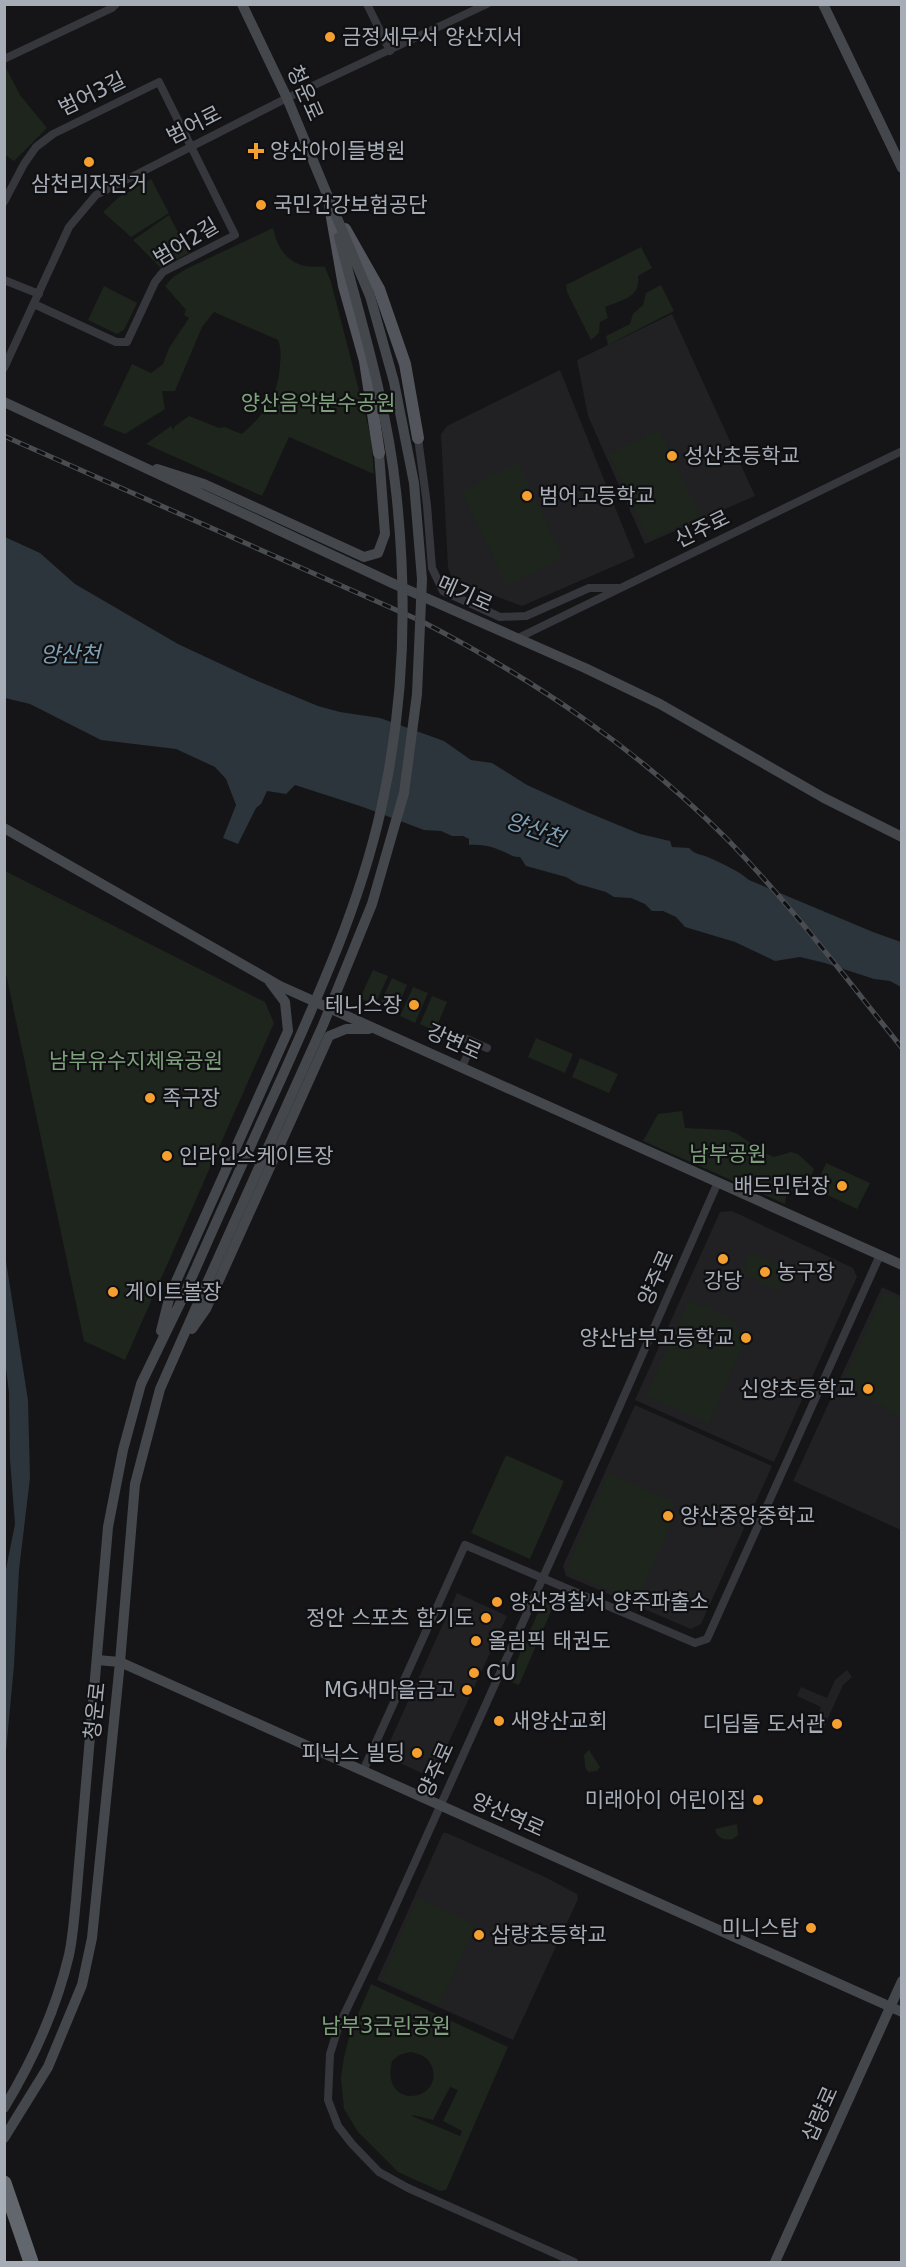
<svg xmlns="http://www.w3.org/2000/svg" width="906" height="2267" font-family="'DejaVu Sans','Noto Sans KR',sans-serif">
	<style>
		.built { fill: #212124 }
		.green { fill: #1d251d; fill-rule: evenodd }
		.water { fill: #2b353b }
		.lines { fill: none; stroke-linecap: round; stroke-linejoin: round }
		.street { stroke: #36373c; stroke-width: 8 }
		.secondary { stroke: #44474c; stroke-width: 10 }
		.primary { stroke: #52555b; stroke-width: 12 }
		.highway { stroke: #62666d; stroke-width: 15 }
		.rail-casing { stroke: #494c51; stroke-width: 5 }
		.rail { stroke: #101012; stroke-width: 3; stroke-dasharray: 9; stroke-linecap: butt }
		.secondary-bridge { stroke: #44474c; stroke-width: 10 }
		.poi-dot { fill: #f49f30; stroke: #101012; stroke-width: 2 }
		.labels { text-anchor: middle; stroke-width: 4.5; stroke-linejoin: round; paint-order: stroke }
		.poi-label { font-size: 21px; fill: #a7adb7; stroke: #101012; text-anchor: start }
		.street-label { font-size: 21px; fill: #a7adb7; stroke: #101012 }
		.park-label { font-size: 21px; fill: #7fa27d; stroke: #101012 }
		.water-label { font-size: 22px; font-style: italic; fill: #7d9fb3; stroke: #101012 }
	</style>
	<rect width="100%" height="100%" fill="#151517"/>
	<path class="built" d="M672 314 755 496 645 544 588 416 577 360Z
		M560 370 635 557 522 606 453 580 448 568 441 434 447 426Z
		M732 1211 853 1268 857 1277 774 1462 635 1400 720 1212Z
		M882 1287 901 1296V1530L793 1481Z
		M635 1405 772 1466 701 1624 691 1629 566 1576 563 1566Z
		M457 1593 507 1616 436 1770 426 1775 387 1757 386 1750Z
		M847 1670 852 1677 843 1685 820 1736 811 1732 821 1707 797 1696 801 1687 827 1698 835 1680Z
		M443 1833H447L545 1877 577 1894 578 1899 513 2040 377 1980Z"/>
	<path class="green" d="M6 68 20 95 47 128 14 161 5 155Z
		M151 179 169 213 131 237 103 212 119 197Z
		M169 215 189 253 161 268 133 240Z
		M273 228C277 246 285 261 305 266 312 267 318 266 325 267L331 282 371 437 374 474 289 437 262 496 146 444 171 426 173 430 175 426 189 416 219 428 224 427 242 434C265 414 279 394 280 364 281 355 281 347 278 340L214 312 202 327 175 391H162L165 409 125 434 103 425 132 364 151 373 163 364 169 348 189 318 184 315 186 310 165 286 173 277 188 268Z
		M641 247 652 268 638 276C641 298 621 300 605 307L608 318 600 322 599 333 591 340 567 292 566 285Z
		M661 285 674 311 608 345 606 336 630 324 633 314 643 305 646 293Z
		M104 286 137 303 124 330 117 334 88 320Z
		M660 430 700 517 649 540 608 454Z
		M518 463 563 558 507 585 461 492Z
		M5 871 265 1002 274 1023 125 1360 84 1341 5 969Z
		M373 970 388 976 375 1005 360 998Z
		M392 978 407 985 395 1013 379 1006Z
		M413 987 428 993 415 1023 400 1016Z
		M432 996 447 1002 435 1031 420 1024Z
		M536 1038 573 1054 565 1073 528 1057Z
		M580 1058 618 1074 609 1093 572 1077Z
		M682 1111 685 1128 728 1130 736 1133 767 1154 774 1157 791 1152 798 1154 814 1169 806 1188 787 1191 785 1204 643 1141 658 1114Z
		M826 1163 870 1183 857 1209 815 1189Z
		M751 1253 789 1269 779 1291 742 1274Z
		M884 1292 901 1300V1415L840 1387Z
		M689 1300 734 1320 745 1341 709 1423 646 1396Z
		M506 1455 564 1481 530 1559 471 1533Z
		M608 1473 673 1502 675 1515 637 1601 570 1573V1561Z
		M551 1599 556 1600 519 1685 508 1681 543 1601Z
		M589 1750 600 1767 597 1771 588 1772 585 1766 584 1755Z
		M737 1824 738 1835 733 1839C725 1841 717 1838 715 1829Z
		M418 1898 476 1925 439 2006 381 1979Z
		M371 1984 508 2047 446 2190 440 2191 398 2172 358 2132 344 2109 341 2078 344 2057 350 2033ZM410 2052C420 2054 428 2056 432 2067 444 2102 380 2111 392 2061L399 2055ZM450 2087 458 2090 443 2121 462 2131 460 2136 412 2116 413 2115 433 2120Z"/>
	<path class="water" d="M5 537 40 553 75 584 178 644 253 679 318 706 340 712 380 718 444 741 471 760 492 763 527 785 582 810 640 834 670 841 672 847 689 848C695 855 702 854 710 858 723 864 739 871 749 880L873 932 901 942V987L890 981 874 979 825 963 800 957 775 961 735 942 685 927 676 917 663 911H652L645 904 631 898 614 897 606 892 578 884 566 877 526 866 520 857C512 857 510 854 502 851 491 846 481 844 469 845V839L463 836H452L441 831 424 830 363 807 295 785 286 794 267 791 261 804 256 808 238 844 223 838 236 805 226 779 215 767 176 749 101 740 30 704 5 698Z
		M5 1255 28 1400 30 1478 19 1570 14 1665 6 1751 5 1803 4 1579 15 1524 10 1460 9 1393 5 1360Z"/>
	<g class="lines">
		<path class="street" d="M367 4 390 51
			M4 59 112 8 116 4
			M4 202 24 164 36 147 53 134 159 82 235 235 163 272 155 282 127 342H116L34 304
			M4 280 39 294
			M4 368 69 227 96 195 287 98 487 4
			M418 438 427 505 432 568 443 591 500 617 526 616 589 588H618
			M518 638 902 451
			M462 1037 487 1048
			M462 1067 473 1042
			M363 1771 465 1545 695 1643 707 1639 880 1255
			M574 2262 408 2188 379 2172 352 2144 338 2126 328 2100 330 2054 339 2025 379 1942 599 1453 718 1182"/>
		<path class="secondary" d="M242 4 287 98 329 199
			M823 4 902 168
			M4 402 392 583 585 668 660 704 824 798 902 837
			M157 469 204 484 364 557 378 553 385 534 379 453
			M4 828 280 986 902 1265
			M192 1329 206 1309 329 1036 346 1029H369
			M161 1331 170 1295 288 1031 285 1002 270 982
			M97 1660 120 1662 902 2012
			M4 2108C33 2060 56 2010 69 1955 73 1937 74 1918 76 1900L108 1527 123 1450 141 1384 184 1295
			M4 2138 48 2067 82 1985 92 1938 120 1662 135 1484 160 1389 198 1303
			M775 2262 902 1981"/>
		<path class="primary" d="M330 206 344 286 365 361 379 453
			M345 229 379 289 405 364 418 438"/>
		<path class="highway" d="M4 2183 31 2262"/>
		<defs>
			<path id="rail" d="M4 436 421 621C535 680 636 748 727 839 790 904 845 977 902 1048"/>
		</defs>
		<use href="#rail" class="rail-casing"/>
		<use href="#rail" class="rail"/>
		<path class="secondary-bridge" d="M184 1295C216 1222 249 1149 282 1077 323 985 366 890 385 790 405 692 407 591 396 491 387 405 361 321 339 237
			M198 1303 323 1025 372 904 404 793 417 694 422 579 414 483 394 382 370 296 329 199"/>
	</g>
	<g class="poi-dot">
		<circle cx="330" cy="37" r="6"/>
		<path d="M253 142h6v6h6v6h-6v6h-6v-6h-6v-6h6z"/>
		<circle cx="89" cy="162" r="6"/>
		<circle cx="261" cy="205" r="6"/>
		<circle cx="672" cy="456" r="6"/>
		<circle cx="527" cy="496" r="6"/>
		<circle cx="414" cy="1005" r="6"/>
		<circle cx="150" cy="1098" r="6"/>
		<circle cx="167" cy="1156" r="6"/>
		<circle cx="842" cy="1186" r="6"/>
		<circle cx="723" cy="1259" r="6"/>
		<circle cx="765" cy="1272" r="6"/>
		<circle cx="113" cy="1292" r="6"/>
		<circle cx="746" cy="1338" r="6"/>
		<circle cx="868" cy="1389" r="6"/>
		<circle cx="668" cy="1516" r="6"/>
		<circle cx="497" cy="1602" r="6"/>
		<circle cx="486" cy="1618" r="6"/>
		<circle cx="476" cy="1641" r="6"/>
		<circle cx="474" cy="1673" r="6"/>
		<circle cx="467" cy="1690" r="6"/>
		<circle cx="499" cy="1721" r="6"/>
		<circle cx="837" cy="1724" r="6"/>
		<circle cx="417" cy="1753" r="6"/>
		<circle cx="758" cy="1800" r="6"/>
		<circle cx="811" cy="1928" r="6"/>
		<circle cx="479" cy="1935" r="6"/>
	</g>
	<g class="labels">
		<g class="poi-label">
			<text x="342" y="44">금정세무서 양산지서</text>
			<text x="270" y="158">양산아이들병원</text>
			<text x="89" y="191" text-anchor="middle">삼천리자전거</text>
			<text x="273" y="212">국민건강보험공단</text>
			<text x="684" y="463">성산초등학교</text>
			<text x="539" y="503">범어고등학교</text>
			<text x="402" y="1012" text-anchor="end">테니스장</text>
			<text x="162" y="1105">족구장</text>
			<text x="179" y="1163">인라인스케이트장</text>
			<text x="830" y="1193" text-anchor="end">배드민턴장</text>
			<text x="777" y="1279">농구장</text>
			<text x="723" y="1288" text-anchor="middle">강당</text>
			<text x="125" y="1299">게이트볼장</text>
			<text x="734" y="1345" text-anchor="end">양산남부고등학교</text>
			<text x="856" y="1396" text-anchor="end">신양초등학교</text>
			<text x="680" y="1523">양산중앙중학교</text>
			<text x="509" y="1609">양산경찰서 양주파출소</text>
			<text x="474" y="1625" text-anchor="end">정안 스포츠 합기도</text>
			<text x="488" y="1648">올림픽 태권도</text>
			<text x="486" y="1680">CU</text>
			<text x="455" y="1697" text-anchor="end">MG새마을금고</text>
			<text x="511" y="1728">새양산교회</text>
			<text x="825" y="1731" text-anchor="end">디딤돌 도서관</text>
			<text x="405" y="1760" text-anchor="end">피닉스 빌딩</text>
			<text x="746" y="1807" text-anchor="end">미래아이 어린이집</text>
			<text x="799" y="1935" text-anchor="end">미니스탑</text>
			<text x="491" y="1942">삽량초등학교</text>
		</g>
		<g class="street-label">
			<text transform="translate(305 93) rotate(66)" y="7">청운로</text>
			<text transform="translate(92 94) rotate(-26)" y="7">범어3길</text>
			<text transform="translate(194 125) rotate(-27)" y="7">범어로</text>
			<text transform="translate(186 242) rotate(-31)" y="7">범어2길</text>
			<text transform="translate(702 529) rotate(-26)" y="7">신주로</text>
			<text transform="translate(465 594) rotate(24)" y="7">메기로</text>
			<text transform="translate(454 1042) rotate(24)" y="7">강변로</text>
			<text transform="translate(656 1278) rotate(-66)" y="7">양주로</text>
			<text transform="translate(95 1711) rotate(-84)" y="7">청운로</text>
			<text transform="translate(436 1770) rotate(-66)" y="7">양주로</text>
			<text transform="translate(508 1815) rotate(24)" y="7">양산역로</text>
			<text transform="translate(820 2114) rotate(-66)" y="7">삽량로</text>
		</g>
		<g class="park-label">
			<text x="318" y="410">양산음악분수공원</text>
			<text x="136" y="1068">남부유수지체육공원</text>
			<text x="728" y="1161">남부공원</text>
			<text x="386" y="2033">남부3근린공원</text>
		</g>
		<g class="water-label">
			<text x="70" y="662">양산천</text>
			<text transform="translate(535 829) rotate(20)" y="8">양산천</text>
		</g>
	</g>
	<rect width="906" height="2267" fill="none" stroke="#a7adb7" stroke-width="12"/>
</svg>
